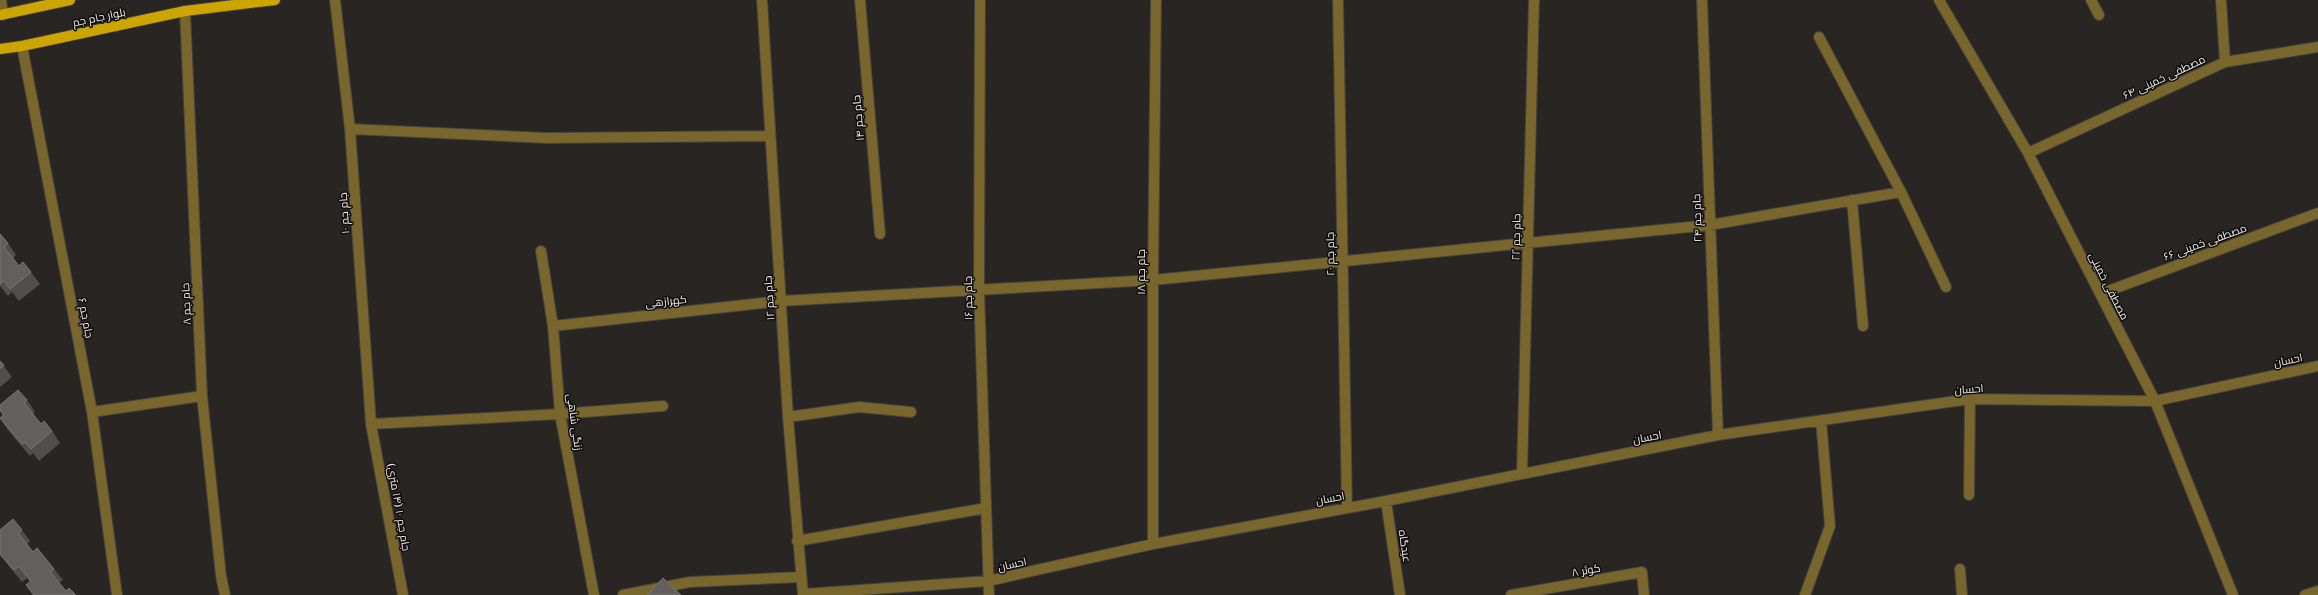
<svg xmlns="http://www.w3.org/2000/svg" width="2318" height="595" font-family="'Noto Serif',Cairo,serif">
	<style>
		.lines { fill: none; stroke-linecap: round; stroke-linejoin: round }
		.minor-casing { stroke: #44413e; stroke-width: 12 }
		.major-casing { stroke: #44413e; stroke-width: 12 }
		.minor { stroke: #78662c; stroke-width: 10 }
		.major { stroke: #cca500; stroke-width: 10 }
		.wall { fill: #524e4b }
		.building { fill: #635f5d; stroke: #7a7673 }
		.labels { text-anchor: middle; stroke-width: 3; stroke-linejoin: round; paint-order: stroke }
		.street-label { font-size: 11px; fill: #f2efed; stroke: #100e0d }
	</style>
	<rect width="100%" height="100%" fill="#282522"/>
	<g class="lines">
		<defs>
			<path id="minor" d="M1 0 3 15
				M335 0 350 129 371 424 403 595
				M762 0 788 417 803 595
				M860 0 880 234
				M980 0 979 290 989 595
				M1338 0 1347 507
				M1702 0 1718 435
				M1939 0 2028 153 2155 401 2233 595
				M2091 0 2099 15
				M2221 0 2225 62
				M185 11 202 396 221 576 225 595
				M1819 37 1901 192 1946 287
				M22 46 92 412 117 595
				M350 129 547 138 770 136
				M2028 153 2225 62 2318 47
				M1852 200 1863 326
				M541 251 553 326 560 414 594 595
				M2100 294 2318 213
				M553 326 781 301 1153 280 1527 243 1710 225 1901 192
				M92 412 202 396
				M788 417 859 407 911 412
				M371 424 560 414 663 406
				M1522 474 1534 0
				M1969 495 1970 399
				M1386 501 1400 595
				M797 541 986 508
				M1153 544V280L1156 0
				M1960 569 1962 595
				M803 594 988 581 1153 544 1386 501 1718 435 1970 399 2155 401 2318 366
				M623 595 690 582 801 577
				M1511 595 1642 572 1644 595
				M1805 595 1830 526 1821 420
				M2305 595 2318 591"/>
			<path id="major" d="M0 15 70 0
				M0 49 22 46 185 11 275 0"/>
		</defs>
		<use href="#minor" class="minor-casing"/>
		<use href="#major" class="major-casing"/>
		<use href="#minor" class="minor"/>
		<use href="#major" class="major"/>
	</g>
	<path class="wall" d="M0 234 8 243 16 255 13 258 19 266 31 272 40 284 19 301 12 292 8 296 0 286Z
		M0 361 12 377 0 387Z
		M27 400 35 412 33 414 41 424 52 431 60 443 39 461 33 453 30 456 8 430 0 418 3 416 0 411V405Z
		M0 530H22L30 541 27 544 33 552 54 569 63 580 59 583 66 591 76 595H33L26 585 30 582 27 578 22 582 0 555Z"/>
	<path class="building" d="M0 234 8 243 4 247 19 266 23 262 31 272 10 289 4 281 0 284Z
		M0 361 4 365 0 369Z
		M18 390 27 400 24 403 41 424 44 421 52 431 31 449 25 442 22 444 0 418 4 415 0 410V405Z
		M13 519 22 530 18 533 33 552 37 548 54 569 50 572 66 591 69 588 76 595H34L26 585 31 581 25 574 19 566 14 570 0 554V530Z
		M663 578 681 595H647Z"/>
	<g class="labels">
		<g class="street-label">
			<text transform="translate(99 17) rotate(-12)" y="4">بلوار جام جم</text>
			<text transform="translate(2164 77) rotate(-25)" y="4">مصطفی خمینی ۶۴</text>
			<text transform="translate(858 118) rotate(-95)" y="4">جام جم ۱۴</text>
			<text transform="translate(344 213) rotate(-94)" y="4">جام جم ۱۰</text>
			<text transform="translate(1697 218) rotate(-92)" y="4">جام جم ۲۴</text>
			<text transform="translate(1516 237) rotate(-89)" y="4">جام جم ۲۲</text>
			<text transform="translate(2205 242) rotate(-20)" y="4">مصطفی خمینی ۶۶</text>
			<text transform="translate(1330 254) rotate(-91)" y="4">جام جم ۲۰</text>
			<text transform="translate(1141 272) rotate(-90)" y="4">جام جم ۱۸</text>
			<text transform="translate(2109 286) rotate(63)" y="4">مصطفی خمینی</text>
			<text transform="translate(769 298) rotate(-94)" y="4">جام جم ۱۲</text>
			<text transform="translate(968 298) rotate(-91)" y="4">جام جم ۱۶</text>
			<text transform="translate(666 301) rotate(-6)" y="4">کهرازهی</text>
			<text transform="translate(186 304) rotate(-93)" y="4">جام جم ۸</text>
			<text transform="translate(86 318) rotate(79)" y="4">جام جم ۶</text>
			<text transform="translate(2288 360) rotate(-12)" y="4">احسان</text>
			<text transform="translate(1969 389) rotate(-4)" y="4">احسان</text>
			<text transform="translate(575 422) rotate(82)" y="4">زنگی شاهی</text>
			<text transform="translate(1647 437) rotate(-11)" y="4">احسان</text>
			<text transform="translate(1330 498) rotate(-11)" y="4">احسان</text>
			<text transform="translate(399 507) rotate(80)" y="4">جام جم ۱۰ (۱۴ متری)</text>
			<text transform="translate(1405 546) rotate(82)" y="4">عیدگاه</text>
			<text transform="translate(1012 564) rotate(-13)" y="4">احسان</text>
			<text transform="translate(1586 570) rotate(-10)" y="4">کوثر ۸</text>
		</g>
	</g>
</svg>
